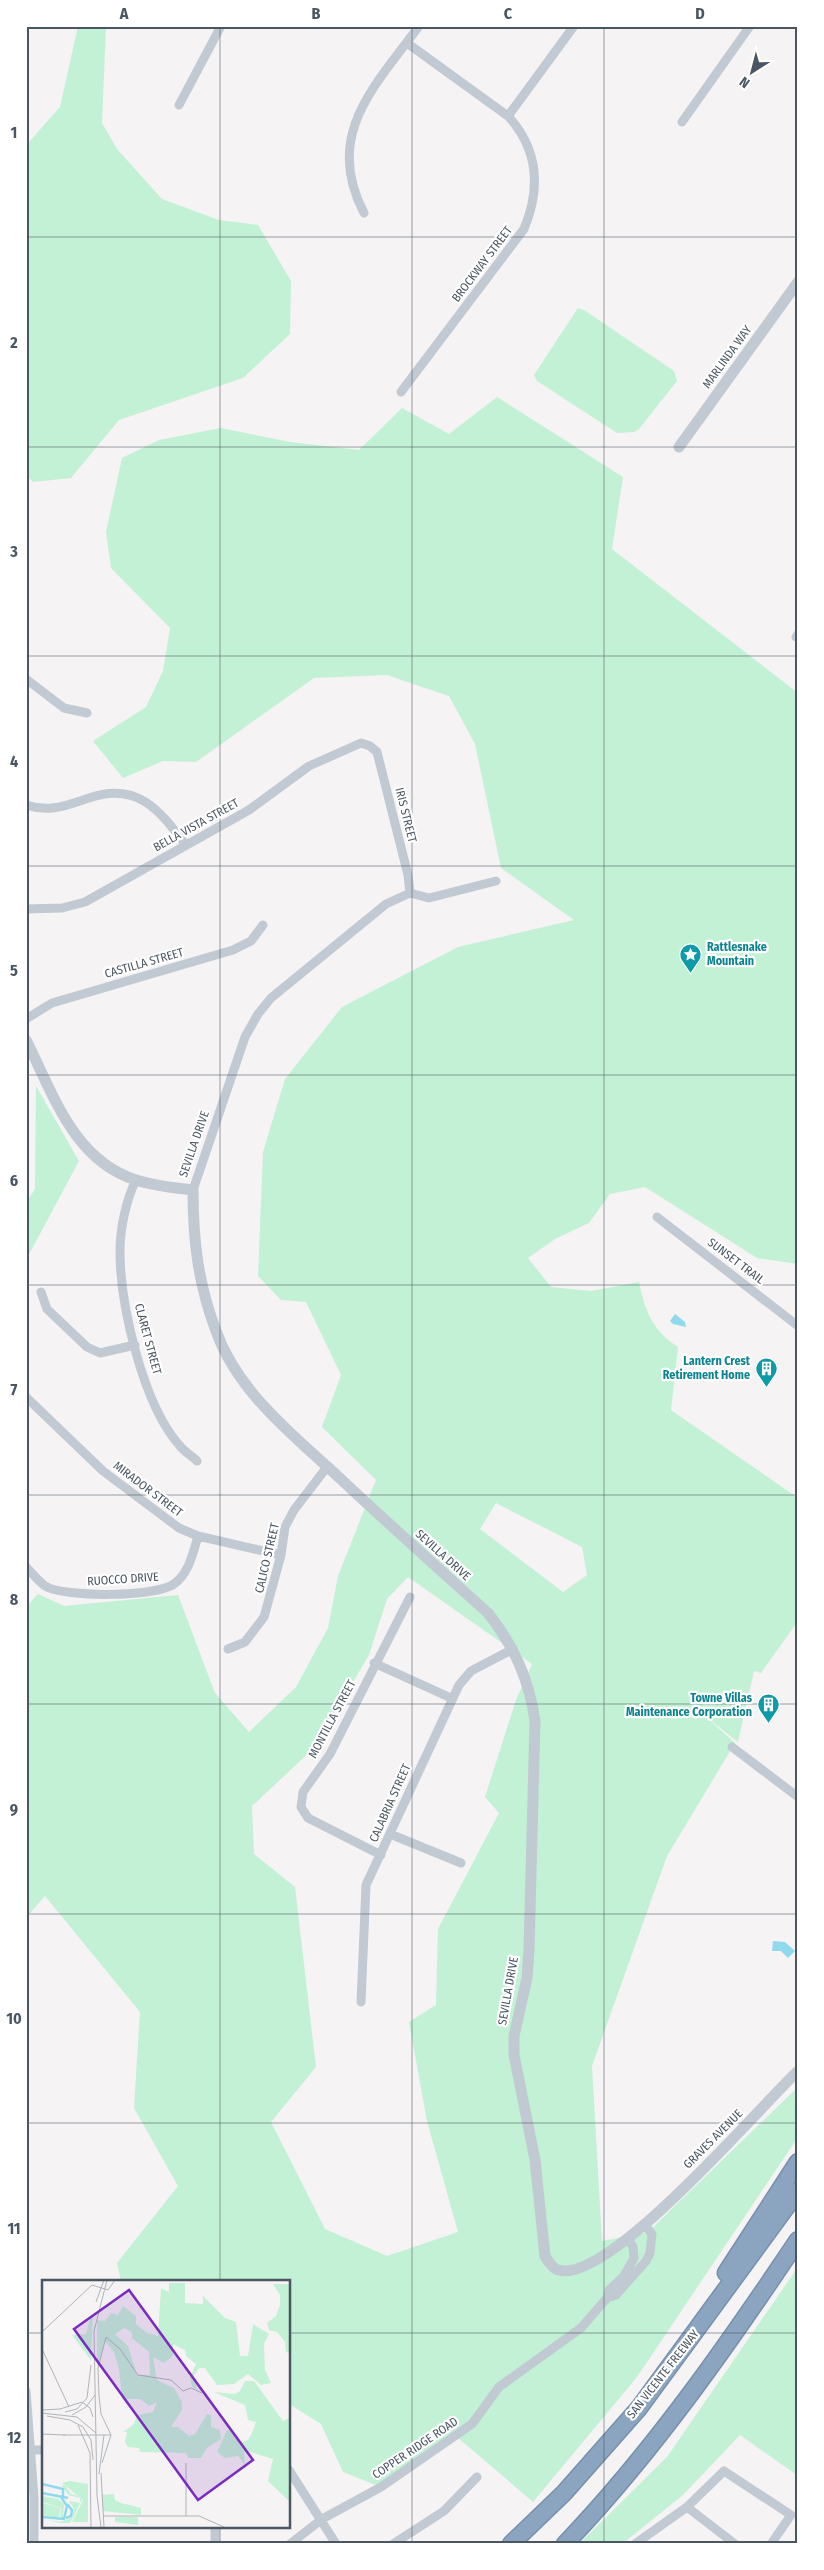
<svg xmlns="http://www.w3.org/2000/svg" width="824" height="2570" font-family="'Fira Sans Condensed',sans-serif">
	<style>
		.green { fill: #c3f1d5; fill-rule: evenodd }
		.water { fill: #90daee }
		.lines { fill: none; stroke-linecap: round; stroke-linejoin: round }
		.motorway-casing { stroke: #7690ad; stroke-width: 19 }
		.minor { stroke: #c1cad2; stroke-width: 9 }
		.tertiary { stroke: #c1cad2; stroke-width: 11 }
		.motorway { stroke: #8ba5c1; stroke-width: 16 }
		.grid { fill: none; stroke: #4a5661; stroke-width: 1; stroke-opacity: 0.55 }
		.labels { text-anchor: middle; stroke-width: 4.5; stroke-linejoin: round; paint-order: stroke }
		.street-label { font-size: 12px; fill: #4a5661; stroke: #fff }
		.culture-label { font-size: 12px; font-weight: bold; fill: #0d838f; stroke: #fff; text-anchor: end }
		.inset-river { fill: none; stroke: #90daee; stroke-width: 2.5 }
		.inset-road { fill: none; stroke: #b1b4b9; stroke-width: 1 }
		.view { fill: #7b2cbf; fill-opacity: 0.15; stroke: #7b2cbf; stroke-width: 2.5 }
		.inset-edge { fill: none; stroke: #4a5661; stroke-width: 2.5 }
		.neatline { fill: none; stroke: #4a5661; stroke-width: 2 }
		.grid-label { font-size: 16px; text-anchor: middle; font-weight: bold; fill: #4a5661 }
	</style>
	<rect width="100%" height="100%" fill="#f5f3f3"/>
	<path class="green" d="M78 26H106L102 123 117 149 162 199 219 220 258 225 291 281 290 334 243 378 119 420 71 478 33 482 26 475V142H29L60 107Z
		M578 308 584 310 674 371 677 381 639 429 634 432 617 433 537 381 534 375Z
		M497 397 623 477 612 549 798 693V1264L757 1258 645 1187 610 1194 589 1223 555 1239 528 1258 551 1287 591 1291 639 1282C645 1311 652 1330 678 1347L671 1410 798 1498V1621L761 1673 754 1671 738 1742 705 1716 735 1743 667 1856 592 2066 602 2241 648 2232 798 2087V2137L637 2377 533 2502 456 2436 381 2487 343 2472 321 2424 289 2404V2281H121L117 2263 178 2186 134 2108 140 2012 45 1896 26 1918V1607L38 1594 64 1606 178 1595 215 1693 249 1732 296 1687 328 1628 338 1576 376 1480 322 1427 341 1375 306 1302 281 1300 258 1276 263 1152 285 1079 342 1007 458 947 574 920 501 868 475 744 449 696 387 675 314 678 196 762 163 761 123 778 93 741 146 707 163 671 170 628 111 568 106 532 122 458 159 440 221 428 290 442 359 450 402 408 449 434ZM496 1503 582 1547 587 1575 563 1592 480 1529ZM408 1577 532 1664 516 1700 485 1797 499 1813 438 1929 436 2005 409 2022 427 2121 458 2232 387 2256 325 2229 271 2122 316 2067 295 1887 254 1854 252 1806 314 1748 369 1655 387 1599Z
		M36 1086 79 1161 26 1260V1203L35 1189Z
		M798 2267V2476L740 2435 683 2495 622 2544H579L667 2457Z"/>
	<path class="water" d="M675 1314 685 1322 686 1327 673 1324 670 1321Z
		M773 1941 785 1942 795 1951 788 1958 781 1951H772Z"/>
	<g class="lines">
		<defs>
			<path id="motorway" d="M726 2273 798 2162
				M511 2544 564 2493 639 2408 798 2191
				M565 2544C653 2452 727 2346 798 2240"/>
		</defs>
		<use href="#motorway" class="motorway-casing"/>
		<path class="minor" d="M179 105 221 26
			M508 116 574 26
			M682 122 750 26
			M364 213C323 135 375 86 419 26
			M401 392 524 229C541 188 538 149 508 116L407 43
			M796 637 798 634
			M26 679 64 708 87 713
			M26 805C50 813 67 805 89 798 138 781 160 811 186 845
			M410 893 429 898 496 881
			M26 909 62 908 85 902 249 810 309 766 361 743 370 746 377 752 408 875 410 893
			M26 1019 52 1003 233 950 251 941 263 925
			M136 1180C126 1200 120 1229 120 1251 120 1305 143 1405 180 1446 185 1452 192 1456 197 1461
			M193 1190 245 1037 258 1014 271 998 386 904 410 893
			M657 1217 798 1326
			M41 1292 47 1309 87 1347 100 1353 135 1345
			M26 1397 103 1471 179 1528 198 1536 281 1555
			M26 1567C32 1573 38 1581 45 1586 65 1598 156 1597 174 1584 189 1573 193 1553 198 1536
			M228 1649 245 1642 264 1617 281 1555 285 1527 294 1510 327 1467
			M374 1663 451 1698
			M732 1747 798 1797
			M390 1834 461 1863
			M381 1855 308 1818 301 1807 303 1792 330 1754 410 1597
			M361 2002 366 1885 459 1685 471 1671 513 1649
			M607 2298 616 2295 646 2261 650 2253 652 2234 644 2224
			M26 2391 34 2497V2544
			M30 2450H44
			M289 2470 336 2544
			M687 2507 735 2544
			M215 2544V2526
			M290 2544 322 2519 381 2487 472 2424 499 2387 581 2328 607 2298 609 2290 624 2276 634 2258 633 2247 628 2238
			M393 2544 444 2511 477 2477
			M635 2544 687 2507 724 2471 791 2515 771 2544"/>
		<path class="tertiary" d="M679 447 798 282
			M26 1040C53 1093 73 1160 136 1180 154 1186 175 1188 193 1190 193 1240 198 1283 216 1331 239 1395 297 1438 345 1483 392 1527 440 1570 488 1613 514 1646 529 1679 535 1721L529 1950 527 1978 514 2036V2055L535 2160 545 2256C548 2261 552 2268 558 2270 609 2285 760 2106 798 2071"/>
		<use href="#motorway" class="motorway"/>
	</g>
	<path class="grid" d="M220 26V2281M412 26V2544M604 26V2544M26 237H798M26 447H798M26 656H798M26 866H798M26 1075H798M26 1285H798M26 1495H798M26 1704H798M26 1914H798M26 2123H798M26 2333H44M289 2333H798M220 2526V2544"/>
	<defs>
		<symbol id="sight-pin" viewBox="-11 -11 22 30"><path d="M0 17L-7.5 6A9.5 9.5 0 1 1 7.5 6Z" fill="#0f9aa8" stroke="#fff"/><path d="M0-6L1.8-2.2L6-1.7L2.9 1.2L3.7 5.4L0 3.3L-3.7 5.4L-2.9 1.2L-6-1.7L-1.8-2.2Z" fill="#fff"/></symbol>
		<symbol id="building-pin" viewBox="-11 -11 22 30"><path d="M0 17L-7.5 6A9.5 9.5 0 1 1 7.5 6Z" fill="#0f9aa8" stroke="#fff"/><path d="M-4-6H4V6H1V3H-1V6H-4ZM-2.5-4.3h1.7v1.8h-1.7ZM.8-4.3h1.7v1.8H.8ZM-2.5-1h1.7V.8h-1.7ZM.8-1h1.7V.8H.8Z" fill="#fff"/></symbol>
	</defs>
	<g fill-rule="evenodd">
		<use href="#sight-pin" x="678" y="942" width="25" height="34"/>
		<use href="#building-pin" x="754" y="1356" width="25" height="34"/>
		<use href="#building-pin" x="756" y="1692" width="25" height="34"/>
	</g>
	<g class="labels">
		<g class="street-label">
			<text transform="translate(482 264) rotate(-53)" y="4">BROCKWAY STREET</text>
			<text transform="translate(727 357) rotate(-54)" y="4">MARLINDA WAY</text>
			<text transform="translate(406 815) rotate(76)" y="4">IRIS STREET</text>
			<text transform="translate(196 825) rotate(-29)" y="4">BELLA VISTA STREET</text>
			<text transform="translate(144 963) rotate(-16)" y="4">CASTILLA STREET</text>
			<text transform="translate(194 1144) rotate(-71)" y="4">SEVILLA DRIVE</text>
			<text transform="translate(736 1261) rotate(37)" y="4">SUNSET TRAIL</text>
			<text transform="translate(148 1339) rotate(75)" y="4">CLARET STREET</text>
			<text transform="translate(148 1489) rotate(37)" y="4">MIRADOR STREET</text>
			<text transform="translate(443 1555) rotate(42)" y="4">SEVILLA DRIVE</text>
			<text transform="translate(267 1558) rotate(-77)" y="4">CALICO STREET</text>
			<text transform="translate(123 1579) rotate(-4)" y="4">RUOCCO DRIVE</text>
			<text transform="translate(332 1719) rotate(-62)" y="4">MONTILLA STREET</text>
			<text transform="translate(390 1803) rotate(-66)" y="4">CALABRIA STREET</text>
			<text transform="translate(508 1991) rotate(-80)" y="4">SEVILLA DRIVE</text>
			<text transform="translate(713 2139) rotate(-45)" y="4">GRAVES AVENUE</text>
			<text transform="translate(663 2374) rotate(-52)" y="4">SAN VICENTE FREEWAY</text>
			<text transform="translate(415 2448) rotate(-34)" y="4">COPPER RIDGE ROAD</text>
		</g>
		<g class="culture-label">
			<text x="707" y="951" text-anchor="start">Rattlesnake<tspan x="707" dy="14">Mountain</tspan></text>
			<text x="750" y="1365">Lantern Crest<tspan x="750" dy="14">Retirement Home</tspan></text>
			<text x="752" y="1702">Towne Villas<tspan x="752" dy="14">Maintenance Corporation</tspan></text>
		</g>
	</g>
	<g transform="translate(42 2280)">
		<rect width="248" height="248" fill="#f5f3f3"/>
		<path d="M127 3H143V23L161 24V16L183 38 194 42 198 76H206L211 44 227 54 222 64 223 90 229 103 219 105 206 94 192 104 175 105 163 88H157L151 97 156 110 150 107 148 97 154 84 144 76 143 70 131 64V76L122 83 111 77 115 100 132 108 140 122V130L129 147H136L147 156 153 154 165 134 169 135V147L178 150 179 159 165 168 159 178H146L144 173 98 172 97 168 86 167 83 162 85 152H81L91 145 96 135 111 132 115 122 107 126 98 119H80L77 89 72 72 63 61 55 87V40L63 41 69 33 76 35 81 26 94 36V44L105 53 116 56 119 8 127 12ZM82 48 90 52V58L107 72 108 95H95L86 66 73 54ZM231 4H247V73L244 72 243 62 235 52 227 50 225 43 234 36 238 25V15ZM49 35H51L49 80 30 55 44 54ZM203 101H212L241 141 247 138V221L226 201 231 179 205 171 202 172 203 185 196 176 183 178 175 172 185 150 192 151V158L200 162 206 160 210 153 214 142 206 140 203 125 172 112 193 114 198 111ZM28 201 46 204V242H30L41 220 20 203ZM20 205H22L24 207 29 214 37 216 40 219 30 240 27 243H17L6 240 18 242 30 238 32 229 27 221 38 223V218L26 215ZM72 214 73 220 79 223 99 228V235L61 231 60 215ZM0 216 16 219 22 224 21 238 18 239 19 228 0 222ZM0 223 18 228 17 238 0 235ZM73 237H96V245L73 242Z" fill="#c3f1d5" fill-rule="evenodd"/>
		<path class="inset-river" d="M0 204 21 209V217M0 213 26 218M0 237 22 239 25 226 19 217M24 238 29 236 30 230 25 224"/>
		<path class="inset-road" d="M54 22 62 0M0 52 50 5 66 10 73 0M0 69 27 127M0 130 18 129 40 122 48 128 51 137M23 132 35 129 45 118 49 85M0 133 35 137 54 153M30 135 44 127 53 115M5 136 28 140 41 147 49 160 51 180M36 145 48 173 49 247M0 154 23 155M21 155H69L60 183M69 155 59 134 57 116 56 88 64 57 78 69 96 95 129 100 141 111 149 108 160 113M59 193 62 247M57 194 62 155M61 236H157L182 247M144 236V183M59 247 55 216 52 51 65 0"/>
		<path class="view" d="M87 10 211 180 156 220 32 49Z"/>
		<rect width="248" height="248" class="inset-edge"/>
	</g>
	<rect width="824" height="2570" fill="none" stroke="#ffffff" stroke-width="55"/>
	<g transform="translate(752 72) rotate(216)" stroke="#ffffff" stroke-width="4" paint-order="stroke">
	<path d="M0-4L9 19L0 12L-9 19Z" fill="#4a5661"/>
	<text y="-8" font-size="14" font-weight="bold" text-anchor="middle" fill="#4a5661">N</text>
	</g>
	<rect x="28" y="28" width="768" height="2514" class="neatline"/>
	<g class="grid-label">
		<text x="124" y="19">A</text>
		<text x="316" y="19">B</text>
		<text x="508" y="19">C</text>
		<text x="700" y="19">D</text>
		<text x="14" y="138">1</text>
		<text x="14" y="348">2</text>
		<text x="14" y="557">3</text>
		<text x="14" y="767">4</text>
		<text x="14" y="976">5</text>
		<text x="14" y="1186">6</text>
		<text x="14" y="1395">7</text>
		<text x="14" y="1605">8</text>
		<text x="14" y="1815">9</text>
		<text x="14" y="2024">10</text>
		<text x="14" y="2234">11</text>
		<text x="14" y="2443">12</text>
	</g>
</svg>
